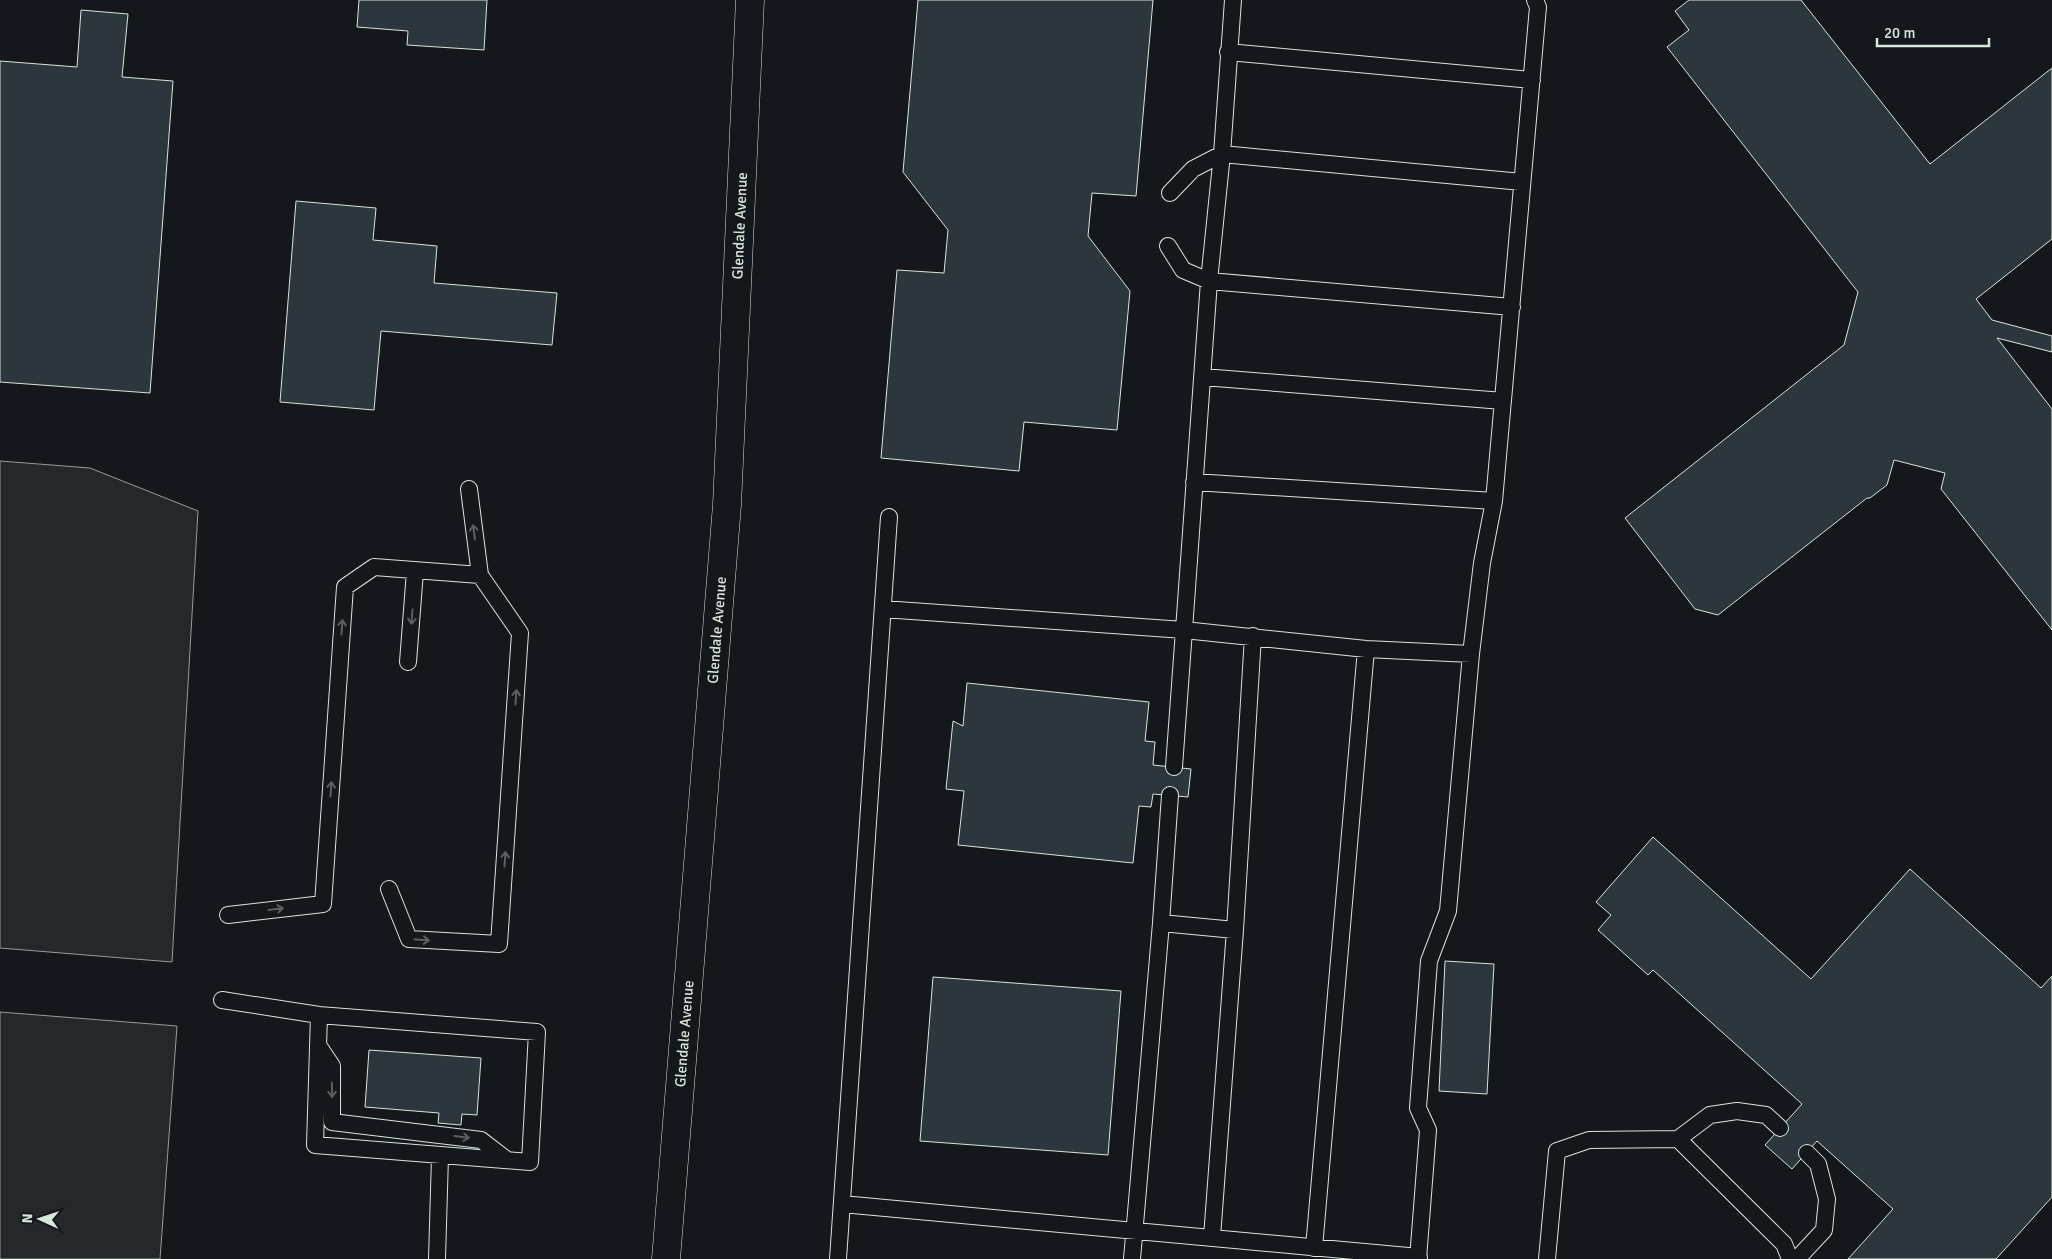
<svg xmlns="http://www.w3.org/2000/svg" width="2052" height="1259" font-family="Signika,sans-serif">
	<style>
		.parking { fill: #24282b; stroke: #939e99 }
		.building { fill: #2c363c; stroke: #d8e6dc }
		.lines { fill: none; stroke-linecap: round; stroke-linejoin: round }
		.lane-casing { stroke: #d8e6dc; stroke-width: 18 }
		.secondary-casing { stroke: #d8e6dc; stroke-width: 29 }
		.lane { stroke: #14181c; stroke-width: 16 }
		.secondary { stroke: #14181c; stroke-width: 28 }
		.oneway { stroke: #59605f }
		.labels { text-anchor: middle; stroke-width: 4; stroke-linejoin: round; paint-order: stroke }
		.street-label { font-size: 15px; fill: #d8e6dc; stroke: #14181c }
	</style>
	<rect width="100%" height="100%" fill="#14181c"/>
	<path class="parking" d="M0 461 90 468 198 511 172 962 0 948Z
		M0 1012 177 1026 160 1259H0Z"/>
	<path class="building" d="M359 0H487L484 50 407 45 408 31 357 27Z
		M918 0H1153L1136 196 1092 193 1088 236 1130 291 1117 430 1024 422 1019 471 881 458 897 270 944 273 948 230 903 172Z
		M1689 0H1801L1930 164 2052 68V239L1976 299 1992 320 2052 336V352L1997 338 2052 409V630L1941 489 1945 473 1894 460 1887 485 1870 498H1867L1718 615 1695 609 1625 518 1844 345 1858 292 1667 47 1689 30 1675 11Z
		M81 10 128 14 122 77 173 81 150 393 0 382V61L77 67Z
		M296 201 376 208 373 240 437 246 434 283 557 293 552 345 381 331 374 410 280 402Z
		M967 683 1149 702 1145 741 1155 742 1153 765 1191 769 1188 797 1153 794 1151 807 1139 806 1133 863 958 845 964 791 946 789 953 721 963 726Z
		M1653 837 1811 979 1910 869 2041 988 2052 976V1197L1996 1259H1848L1893 1209 1817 1141 1792 1169 1765 1145 1802 1104 1653 970 1648 975 1598 930 1611 915 1596 902Z
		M1445 961 1494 964 1487 1094 1439 1091Z
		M933 977 1121 991 1108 1155 920 1141Z
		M369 1050 481 1058 477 1115 462 1114 461 1125 438 1123 439 1113 365 1107Z"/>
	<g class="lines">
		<defs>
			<path id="lane" d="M1233 0 1222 154 1209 281 1184 630 1366 649 1471 654
				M1228 52 1532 80
				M1170 193 1193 169 1222 154 1522 182
				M1168 246 1183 270 1209 281 1512 307
				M1203 377 1503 401
				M1194 482 1494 501
				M883 609 1184 630 1174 767
				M408 662 415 571
				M389 889 409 939 499 944 520 633 480 575 469 489
				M228 915 323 904 345 587 374 567 480 575
				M1161 923 1170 795
				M222 1000 319 1015 537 1032 530 1162 315 1145 319 1015
				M318 1045 332 1066V1122L481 1140 507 1160
				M1678 1139 1710 1115 1737 1111 1766 1115 1780 1128
				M842 1204 1419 1257
				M1212 1237 1235 930
				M1314 1248 1366 649
				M437 1259 440 1156
				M838 1259 889 517
				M1132 1259 1161 923 1235 930 1253 636
				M1418 1259 1428 1130 1418 1108 1429 961 1448 911 1471 654 1482 563 1494 501 1538 7 1535 0
				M1547 1259 1557 1151 1589 1140 1678 1139 1784 1244 1790 1259
				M1797 1259 1824 1230 1827 1199 1818 1164 1807 1153"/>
			<g id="secondary">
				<path id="s1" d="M666 1259 727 505 750 0"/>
			</g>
		</defs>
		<use href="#lane" class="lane-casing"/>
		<use href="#secondary" class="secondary-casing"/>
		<use href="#lane" class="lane"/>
		<use href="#secondary" class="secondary"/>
	</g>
	<defs><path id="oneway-shaft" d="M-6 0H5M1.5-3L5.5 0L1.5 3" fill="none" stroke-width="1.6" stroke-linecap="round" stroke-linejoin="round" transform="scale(1.25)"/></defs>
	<g class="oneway">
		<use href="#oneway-shaft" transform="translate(474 532) rotate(-97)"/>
		<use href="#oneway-shaft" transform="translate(412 617) rotate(94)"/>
		<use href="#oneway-shaft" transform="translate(342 627) rotate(-86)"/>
		<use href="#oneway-shaft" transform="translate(516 697) rotate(-86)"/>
		<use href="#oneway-shaft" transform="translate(331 789) rotate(-86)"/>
		<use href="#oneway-shaft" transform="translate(505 859) rotate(-86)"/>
		<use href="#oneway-shaft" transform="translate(276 909) rotate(-7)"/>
		<use href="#oneway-shaft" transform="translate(422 940) rotate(3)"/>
		<use href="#oneway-shaft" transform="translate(332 1090) rotate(89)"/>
		<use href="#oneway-shaft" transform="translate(462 1137) rotate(7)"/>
	</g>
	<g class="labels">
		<g class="street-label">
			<text dy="5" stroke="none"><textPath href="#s1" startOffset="1036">Glendale Avenue</textPath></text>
			<text dy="5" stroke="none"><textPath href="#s1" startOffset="631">Glendale Avenue</textPath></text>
			<text dy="5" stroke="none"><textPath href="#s1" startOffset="226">Glendale Avenue</textPath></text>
		</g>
	</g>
	<g transform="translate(40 1219) rotate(273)" stroke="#14181c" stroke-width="4" paint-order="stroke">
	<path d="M0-4L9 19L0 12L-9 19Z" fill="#d8e6dc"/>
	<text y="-8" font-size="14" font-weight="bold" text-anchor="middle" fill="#d8e6dc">N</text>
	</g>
	<path d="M1877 38v8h112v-8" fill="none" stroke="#d8e6dc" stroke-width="2.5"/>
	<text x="1884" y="38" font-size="15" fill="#d8e6dc" stroke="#14181c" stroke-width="4" paint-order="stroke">20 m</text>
</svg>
